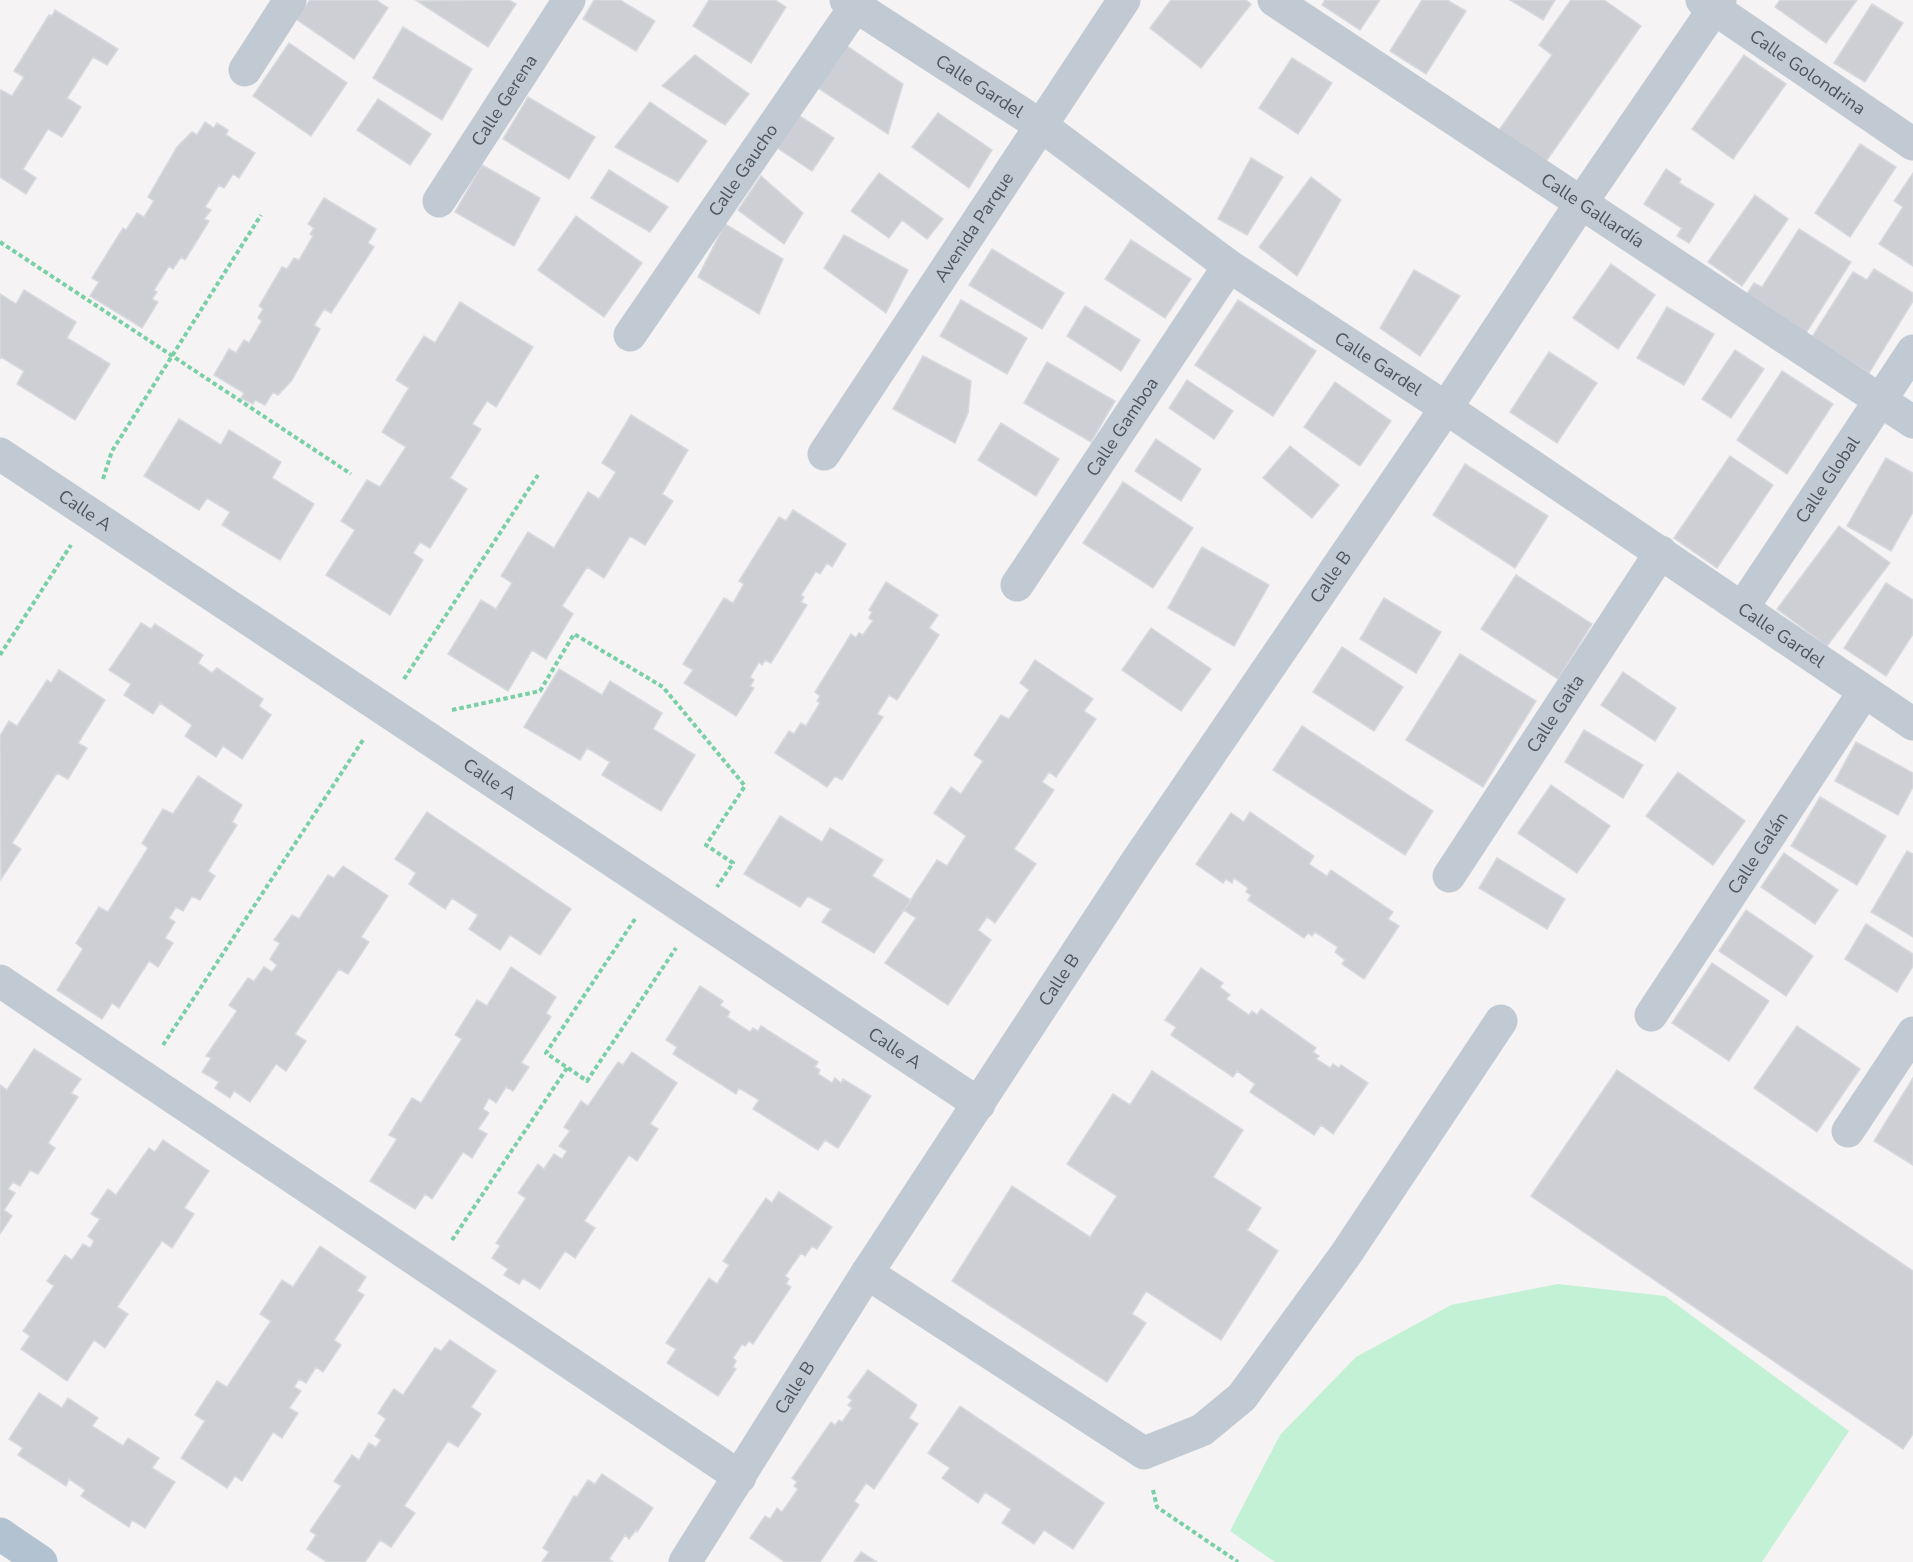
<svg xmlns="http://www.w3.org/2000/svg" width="1913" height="1562" font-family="'Nunito Sans',sans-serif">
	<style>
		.green { fill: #c3f1d5 }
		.building { fill: #cdcfd5; stroke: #d7d9de; stroke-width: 1.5 }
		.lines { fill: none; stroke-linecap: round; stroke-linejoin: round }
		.path { stroke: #7ad0a6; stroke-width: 4; stroke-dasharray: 4.5 3; stroke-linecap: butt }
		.minor { stroke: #c1cad2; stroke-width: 33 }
		.major { stroke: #b3c2d1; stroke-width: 33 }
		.labels { text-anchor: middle; stroke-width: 4.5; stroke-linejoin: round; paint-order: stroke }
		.street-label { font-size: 18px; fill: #4a5661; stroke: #fff }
	</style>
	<rect width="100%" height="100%" fill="#f5f3f3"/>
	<path class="green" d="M1558 1284 1665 1296 1849 1431 1762 1562H1275L1230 1531 1280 1435 1356 1357 1451 1305Z"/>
	<path class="building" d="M310 0H376L388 8 354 59 296 19Z
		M509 0 516 4 488 47 417 1Z
		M594 0H620L655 21 636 51 583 19Z
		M709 0H775L786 7 751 63 693 26Z
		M1171 0H1246L1251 4 1201 68 1150 28Z
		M1325 0H1380L1360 30 1322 5Z
		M1422 0H1447L1466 11 1426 74 1390 51Z
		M1510 0H1555L1543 20Z
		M1571 0H1604L1641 26 1545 163 1499 130 1552 55 1539 45Z
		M1780 0H1857L1826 43 1775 7Z
		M1872 4 1903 23 1865 82 1834 63Z
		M55 10 118 49 107 65 93 57 67 98 81 107 62 137 48 129 23 169 36 178 26 194 0 177V92L1 90 12 96 24 77 14 71 49 15 52 16Z
		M403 27 472 69 442 120 373 78Z
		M289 43 347 83 311 136 253 96Z
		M844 44 903 84 888 134 818 88Z
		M695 55 749 94 725 125 662 86Z
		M1744 55 1786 84 1733 159 1692 129Z
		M1292 58 1332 83 1298 134 1259 108Z
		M528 97 595 137 569 179 503 139Z
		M378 99 431 134 410 165 357 130Z
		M650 102 707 141 678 182 615 147Z
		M938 113 992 150 969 188 912 147Z
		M798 115 834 138 812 171 776 147Z
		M205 122 214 128 217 123 228 130 226 135 255 153 239 178 233 174 224 188 219 185 205 207 211 210 204 219 209 221 185 260 181 257 173 269 169 266 154 290 157 292 152 299 158 302 142 328 90 296 99 282 92 278 123 228 126 230 137 213 144 217 154 201 148 197 177 147 192 132 197 135Z
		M1860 144 1896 167 1850 237 1815 213Z
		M1251 158 1283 177 1247 235 1218 219Z
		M482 165 540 198 514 246 455 212Z
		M1666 169 1681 179 1679 183 1714 204 1689 243 1677 236 1682 228 1644 204Z
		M609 170 668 207 650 232 591 198Z
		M879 173 943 219 927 239 902 220 889 238 851 211Z
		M1913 173V266L1879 244 1903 207 1894 201Z
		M761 176 803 213 784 244 738 210Z
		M1311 177 1341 200 1297 276 1259 247Z
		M1755 195 1788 219 1742 286 1708 262Z
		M324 198 376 229 368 243 374 247 331 313 324 309 314 325 320 329 292 380 278 395 273 392 265 405 255 400 253 404 241 398 244 393 214 375 229 349 236 353 244 340 249 343 262 321 258 318 263 309 259 306 282 267 287 269 294 258 299 260 313 236 310 234 314 228 308 224Z
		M576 216 642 263 604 317 538 270Z
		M725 224 783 259 759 314 698 277Z
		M1799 229 1851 262 1806 333 1746 295 1754 283 1762 287Z
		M844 235 908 270 886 313 824 268Z
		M1131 240 1191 279 1165 318 1105 279Z
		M992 249 1064 293 1042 329 969 285Z
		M1611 264 1655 295 1618 349 1573 318Z
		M1874 269 1913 293V301L1869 373 1812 337 1853 272 1867 280Z
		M1414 270 1460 296 1420 356 1380 328Z
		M24 290 76 322 67 338 110 364 75 420 17 384 24 371 1 357 0 359V294L16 304Z
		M961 300 1027 338 1007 374 940 336Z
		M1238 300 1316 351 1273 416 1195 365Z
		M460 302 533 347 496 407 487 401 472 424 481 429 450 478 467 489 430 548 420 542 413 553 423 560 390 615 326 575 355 530 341 521 367 480 380 487 406 447 382 432 409 388 396 380 424 336 435 343Z
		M1085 306 1140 340 1121 371 1067 336Z
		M1667 307 1714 334 1684 385 1637 358Z
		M1735 350 1764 369 1731 418 1702 399Z
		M1549 352 1597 383 1557 443 1510 412Z
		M923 356 971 381 968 413 955 443 893 409Z
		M1047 362 1115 401 1091 442 1024 403Z
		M1782 371 1833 404 1787 474 1737 440Z
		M1187 380 1233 411 1214 439 1169 408Z
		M1335 382 1391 421 1360 466 1304 427Z
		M631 415 688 450 662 494 673 501 645 545 630 536 604 578 587 567 562 606 573 614 546 659 532 650 508 691 448 654 481 600 496 609 512 583 501 576 528 532 554 548 588 492 599 499 616 472 602 463Z
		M179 419 221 445 229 430 281 462 272 478 314 504 280 560 222 525 230 512 207 498 199 510 144 476Z
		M1001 423 1059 459 1036 496 978 460Z
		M1156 439 1201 469 1181 501 1135 471Z
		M1290 446 1339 485 1312 518 1263 478Z
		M1730 456 1773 485 1717 568 1674 538Z
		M1886 458 1913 473V512L1891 551 1847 526Z
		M1465 464 1548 516 1515 568 1433 515Z
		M1123 482 1193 528 1153 588 1083 543Z
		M793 510 846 544 832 567 827 563 820 574 816 571 801 595 804 597 801 602 807 605 771 663 765 660 762 665 759 662 750 677 754 680 750 686 754 688 736 716 684 683 693 670 683 664 724 598 733 603 744 584 739 581 779 517 786 521Z
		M1839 526 1890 563 1827 646 1777 609Z
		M1202 547 1269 585 1234 646 1168 608Z
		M1516 575 1592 624 1558 679 1481 629Z
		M886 582 938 615 929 628 939 635 897 700 889 695 877 714 883 717 842 780 835 776 827 787 775 753 789 731 794 734 801 723 806 726 820 703 817 701 820 696 815 692 851 634 856 638 859 633 863 635 873 621 869 618 872 612 869 610Z
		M1886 583 1913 600V634L1886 676 1844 648Z
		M1384 598 1441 632 1416 673 1360 639Z
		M141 623 151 629 155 624 203 655 198 663 212 673 217 668 263 699 259 706 271 715 242 759 223 746 216 757 185 736 192 725 160 703 153 714 124 695 131 684 109 670Z
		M1151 628 1211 669 1181 711 1122 670Z
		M1342 647 1403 687 1374 731 1313 692Z
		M1460 654 1536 701 1483 787 1406 740Z
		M1035 660 1093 699 1084 711 1096 719 1056 777 1049 772 1042 782 1054 790 1014 849 1036 864 995 923 987 917 978 930 991 940 948 1005 885 963 916 918 904 910 937 860 947 866 966 836 934 813 951 787 961 794 983 761 974 755 1001 715 1009 719 1029 690 1020 683Z
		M559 669 602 695 610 681 662 713 653 729 695 755 661 811 602 775 610 762 587 748 580 760 524 727Z
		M59 670 105 700 78 743 87 748 68 779 57 773 12 843 21 849 1 879 0 736 9 721 17 726 47 680 51 683Z
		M1623 672 1676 708 1655 741 1601 705Z
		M1302 726 1433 811 1405 855 1273 770Z
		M1584 730 1643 765 1623 798 1565 762Z
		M1856 742 1913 773V787L1898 815 1835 781Z
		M1678 772 1745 821 1713 865 1646 816Z
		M198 776 242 805 232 822 237 825 208 871 215 876 200 900 192 896 183 911 176 907 169 918 175 922 165 938 173 943 158 967 149 961 119 1008 112 1003 102 1019 57 990 83 949 76 943 99 907 108 912 148 848 142 843 163 809 173 814Z
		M1551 785 1610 826 1577 873 1518 833Z
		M1820 797 1886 836 1857 885 1791 846Z
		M427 812 571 909 540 955 510 935 500 950 469 929 478 915 452 898 445 909 409 884 416 873 395 859Z
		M1250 812 1314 856 1309 864 1327 876 1331 870 1393 912 1388 919 1399 926 1364 979 1342 964 1345 960 1335 952 1338 947 1315 932 1312 936 1308 933 1304 938 1248 900 1251 895 1246 892 1248 888 1234 878 1232 883 1226 879 1223 883 1196 864 1231 813 1244 822Z
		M780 816 822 842 830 828 883 860 872 876 911 900 874 953 822 922 831 909 808 896 800 907 744 874Z
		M1907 851 1913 854V937L1871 912Z
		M1784 853 1838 890 1815 924 1761 887Z
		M1497 858 1565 899 1547 929 1479 888Z
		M343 866 388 896 361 937 369 942 348 974 339 969 295 1034 306 1041 286 1071 276 1064 250 1102 234 1091 230 1098 215 1088 219 1082 202 1072 211 1058 206 1056 237 1011 229 1005 248 978 254 981 264 967 272 972 277 965 270 959 280 943 274 940 292 915 299 919 328 875 334 878Z
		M1746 910 1813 956 1786 996 1719 951Z
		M1866 924 1913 954V966L1897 992 1845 959Z
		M1712 963 1769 1001 1729 1061 1672 1023Z
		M511 967 556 997 546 1013 551 1017 521 1063 529 1067 513 1091 506 1087 496 1103 489 1098 483 1109 489 1113 478 1129 487 1134 472 1158 463 1152 432 1199 425 1194 415 1209 370 1181 397 1139 389 1135 412 1098 421 1103 462 1039 455 1035 477 1000 487 1006Z
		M1201 968 1223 983 1220 987 1230 995 1226 999 1249 1015 1252 1011 1257 1015 1261 1009 1316 1048 1313 1052 1319 1056 1316 1059 1330 1068 1333 1064 1339 1068 1341 1065 1368 1083 1333 1134 1321 1125 1314 1135 1250 1092 1255 1084 1237 1071 1233 1077 1171 1035 1176 1027 1165 1020Z
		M700 986 723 1001 720 1005 730 1012 727 1017 750 1032 753 1028 758 1031 761 1026 818 1062 815 1067 820 1070 818 1074 832 1083 835 1078 841 1083 843 1079 871 1096 838 1148 825 1140 818 1150 753 1109 759 1100 739 1088 736 1094 673 1054 677 1047 666 1040Z
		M1797 1026 1860 1069 1817 1132 1754 1088Z
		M34 1049 81 1079 71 1093 78 1097 48 1143 55 1148 38 1174 30 1170 20 1186 13 1182 8 1189 15 1193 4 1210 12 1216 0 1234V1085L7 1090Z
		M632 1052 677 1083 650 1124 658 1129 637 1161 629 1155 584 1221 595 1228 575 1258 565 1251 540 1289 523 1278 519 1284 504 1275 508 1269 492 1258 500 1246 496 1243 526 1198 518 1193 538 1164 544 1169 554 1154 562 1159 567 1151 559 1146 570 1131 564 1127 581 1101 588 1106 618 1062 623 1065Z
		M1617 1070 1913 1271V1434L1903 1449 1531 1196Z
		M1152 1071 1243 1130 1213 1177 1261 1208 1247 1230 1278 1251 1221 1340 1146 1291 1132 1314 1146 1323 1107 1382 952 1281 1012 1186 1090 1237 1117 1196 1067 1164 1113 1094 1130 1105Z
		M1913 1078V1165L1874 1141Z
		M163 1140 209 1171 184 1208 194 1214 172 1248 162 1241 117 1307 128 1314 105 1348 94 1340 67 1381 21 1349 30 1336 23 1331 54 1286 47 1281 65 1255 72 1260 83 1244 90 1248 94 1241 88 1236 100 1219 91 1214 108 1189 116 1195 149 1148 155 1152Z
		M779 1192 832 1227 817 1249 812 1246 805 1256 801 1253 785 1276 789 1279 786 1284 791 1287 753 1344 749 1341 745 1346 742 1344 733 1358 736 1361 733 1367 736 1369 718 1396 667 1363 676 1349 666 1343 709 1278 717 1284 729 1265 723 1261 766 1198 772 1203Z
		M320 1246 366 1277 357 1291 364 1295 334 1340 341 1345 323 1372 316 1367 306 1383 299 1379 294 1387 301 1391 289 1408 298 1413 282 1438 273 1432 242 1481 235 1476 227 1488 181 1458 205 1421 195 1415 217 1381 227 1387 271 1321 260 1314 282 1280 293 1287Z
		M450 1340 496 1371 471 1407 481 1414 458 1447 448 1441 404 1506 415 1513 391 1547 380 1540 365 1562H327L307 1549 316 1535 310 1531 341 1486 334 1481 352 1455 359 1460 369 1443 376 1447 381 1440 375 1436 386 1419 378 1413 394 1389 403 1395 435 1348 441 1351Z
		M868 1370 917 1405 909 1418 918 1424 874 1489 866 1483 854 1501 859 1505 820 1562H785L750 1538 765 1516 770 1519 777 1508 782 1512 798 1489 794 1486 797 1482 792 1478 831 1422 835 1425 839 1420 842 1422 852 1408 848 1405 852 1400 848 1397Z
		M39 1393 62 1408 68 1398 98 1418 92 1426 123 1446 128 1438 159 1458 152 1468 175 1482 145 1528 132 1520 129 1527 81 1496 85 1490 69 1479 66 1486 18 1455 23 1448 9 1439Z
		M960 1406 1104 1503 1073 1549 1044 1530 1034 1544 1002 1523 1011 1509 985 1492 978 1503 942 1478 950 1468 928 1453Z
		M602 1474 653 1508 637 1532 636 1530 629 1539 625 1535 609 1559 613 1562H542L549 1552 543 1548 574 1496 577 1497 588 1480 595 1484Z
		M861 1552 877 1562H854Z"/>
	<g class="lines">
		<path class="path" d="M0 242 351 474
			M103 479 112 451 261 215
			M0 655 71 545
			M404 679 538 475
			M452 710 540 691 574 634 663 687 745 786 706 845 733 863 717 887
			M635 919 546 1053 587 1081 676 948
			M163 1045 363 740
			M452 1240 567 1068
			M1153 1490 1157 1507 1238 1562"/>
		<g class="minor">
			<path id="s1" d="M846 0 1043 127 1229 266 1446 408 1913 724"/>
			<path id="s2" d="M1274 0 1913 422"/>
			<path id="s3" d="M1702 0 1913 144"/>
			<path d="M245 70 290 0"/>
			<path id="s4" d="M439 201 569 0"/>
			<path id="s5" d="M630 335 855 7"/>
			<path id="s6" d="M0 454 979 1104"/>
			<path id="s7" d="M824 454 1124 0"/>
			<path id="s8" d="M1017 585 1229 266"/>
			<path id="s9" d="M1743 607 1913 351"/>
			<path id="s10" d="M1449 876 1661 552"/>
			<path d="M0 981 740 1477"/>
			<path id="s11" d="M1651 1015 1864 692"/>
			<path d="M1848 1131 1913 1033"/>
			<path d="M867 1273 1144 1453 1202 1430 1242 1397 1346 1254 1501 1021"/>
			<path id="s12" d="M685 1562 867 1273 1137 861 1446 408 1581 203 1720 0"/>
		</g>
		<path class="major" d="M0 1534 41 1562"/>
	</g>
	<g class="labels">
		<g class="street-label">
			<text dy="6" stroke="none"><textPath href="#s3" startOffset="128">Calle Golondrina</textPath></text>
			<text dy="6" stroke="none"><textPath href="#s1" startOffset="159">Calle Gardel</textPath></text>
			<text dy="6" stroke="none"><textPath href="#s4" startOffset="120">Calle Gerena</textPath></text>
			<text dy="6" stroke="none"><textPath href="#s5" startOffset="200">Calle Gaucho</textPath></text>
			<text dy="6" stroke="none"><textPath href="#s2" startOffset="382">Calle Gallardía</textPath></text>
			<text dy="6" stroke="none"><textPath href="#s7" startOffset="272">Avenida Parque</textPath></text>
			<text dy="6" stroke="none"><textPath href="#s1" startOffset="645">Calle Gardel</textPath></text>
			<text dy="6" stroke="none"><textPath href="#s8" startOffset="190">Calle Gamboa</textPath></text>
			<text dy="6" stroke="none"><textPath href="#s9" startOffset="153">Calle Global</textPath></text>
			<text dy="6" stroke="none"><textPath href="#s6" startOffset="102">Calle A</textPath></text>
			<text dy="6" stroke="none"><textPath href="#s12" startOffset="1178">Calle B</textPath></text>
			<text dy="6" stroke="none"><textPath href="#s1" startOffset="1131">Calle Gardel</textPath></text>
			<text dy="6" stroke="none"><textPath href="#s10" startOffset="194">Calle Gaita</textPath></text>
			<text dy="6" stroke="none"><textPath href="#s6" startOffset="588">Calle A</textPath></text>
			<text dy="6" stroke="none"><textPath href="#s11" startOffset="194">Calle Galán</textPath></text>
			<text dy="6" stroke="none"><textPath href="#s12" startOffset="692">Calle B</textPath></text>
			<text dy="6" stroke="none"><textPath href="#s6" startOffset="1074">Calle A</textPath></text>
			<text dy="6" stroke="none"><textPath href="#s12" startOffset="206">Calle B</textPath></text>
		</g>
	</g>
</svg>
